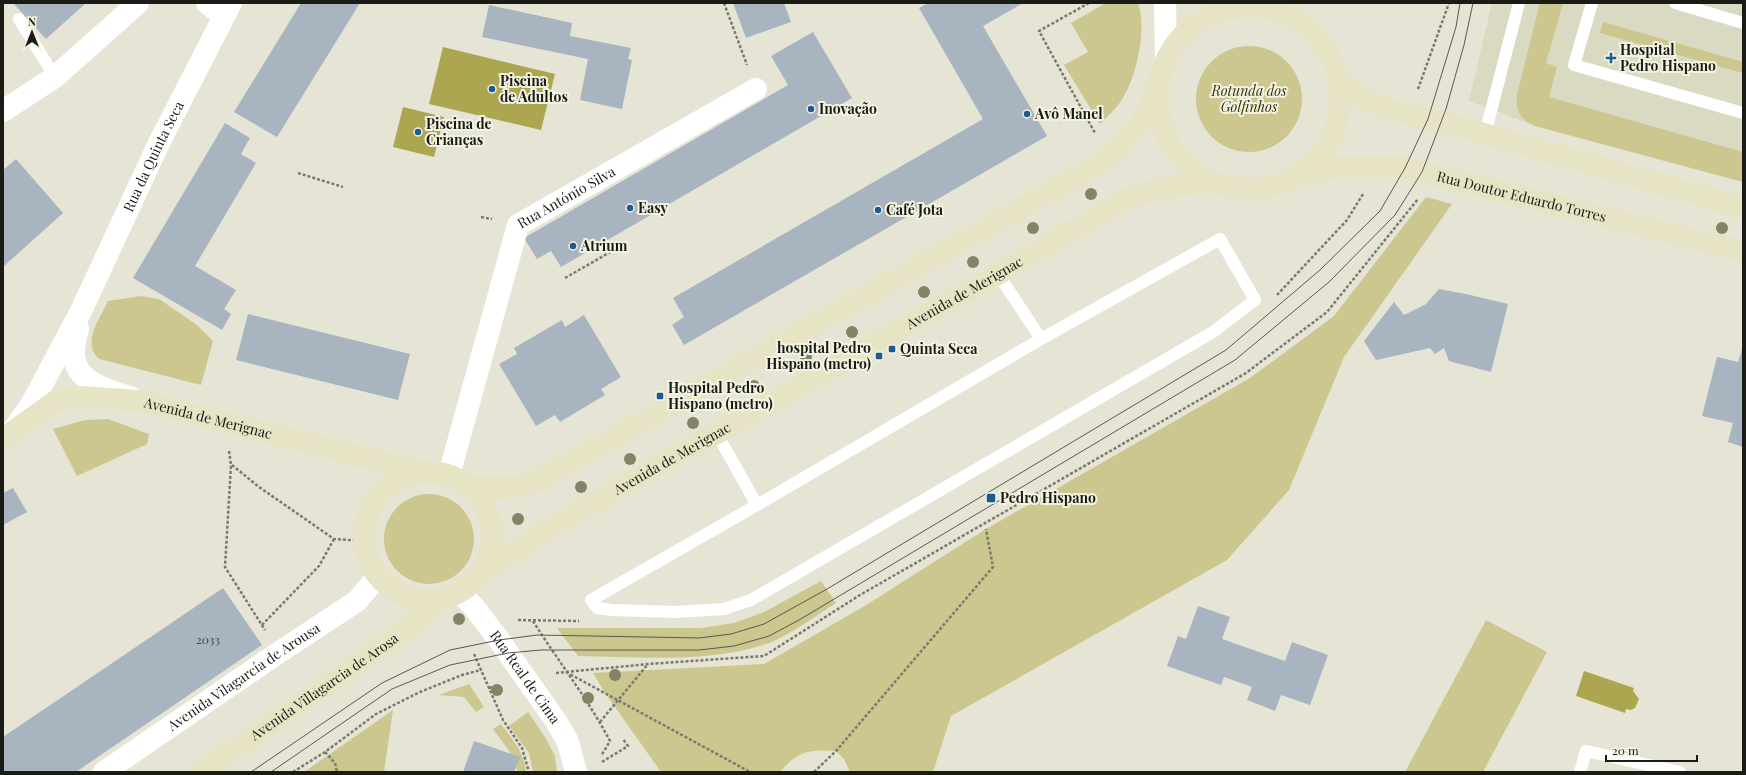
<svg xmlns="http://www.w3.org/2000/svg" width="1746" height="775" font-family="'Playfair Display',serif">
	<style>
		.built { fill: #dad9c1 }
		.green { fill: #cbc78e }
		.water { fill: #ada650 }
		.building { fill: #a8b4c0 }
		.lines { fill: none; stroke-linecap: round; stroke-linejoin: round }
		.path { stroke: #79796e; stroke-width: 2.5; stroke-dasharray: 3 2; stroke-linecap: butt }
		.service { stroke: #fff; stroke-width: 12 }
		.minor { stroke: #fff; stroke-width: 22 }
		.tertiary { stroke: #fff; stroke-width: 22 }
		.secondary { stroke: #e6e4c5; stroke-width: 22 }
		.tram { stroke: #595950; stroke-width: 1 }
		.tree { fill: #858366 }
		.poi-dot { fill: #1e5a91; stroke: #f3f3e2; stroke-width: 1.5 }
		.labels { text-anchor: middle; stroke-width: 4; stroke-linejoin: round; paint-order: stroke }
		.number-label { font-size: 12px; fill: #3e4140 }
		.poi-label { font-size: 14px; font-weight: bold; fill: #1b1b15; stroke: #f3f3e2; text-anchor: start }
		.park-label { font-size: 14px; font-style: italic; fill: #35320c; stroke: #f3f3e2 }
		.street-label { font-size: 14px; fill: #1b1b15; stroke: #f3f3e2 }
	</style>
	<rect width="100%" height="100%" fill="#e6e5d5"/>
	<path class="built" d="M1492 3H1743V182L1535 126 1469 101Z"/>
	<path class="green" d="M1106 3H1138C1147 27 1137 74 1124 96 1118 107 1109 115 1100 124L1064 65 1088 52 1071 23Z
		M1540 3H1563L1546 63 1557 67 1549 97 1743 152V182L1535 126C1520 119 1515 111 1517 95Z
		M1603 22 1743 62V73L1600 33Z
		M1196 99a53 53 0 1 1 106 0a53 53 0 1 1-106 0Z
		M1426 197 1452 204 1344 357 1289 490 1227 560 951 716 933 772H850L844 759 836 751C810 749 797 751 780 772H661L605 693 593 673 764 664 863 607 986 529 1250 378 1334 316Z
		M141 296 159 299 197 325 213 341 201 385 99 359C81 342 100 319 108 301Z
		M108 419 149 434 147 444 77 476 53 429 85 420Z
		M384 539a45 45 0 1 1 90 0a45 45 0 1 1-90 0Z
		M821 581 836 603C817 615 794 632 774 641 717 664 638 657 578 656L557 628H701L734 623 764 612Z
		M1486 620 1547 652 1483 772H1405Z
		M469 684 484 707 476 712 464 697 439 695Z
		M393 710 384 772H304Z
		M528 712 545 737 555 756 557 772H533L529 753 509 726Z
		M501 724C512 739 525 753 526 772H518L510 752 493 729Z"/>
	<path class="water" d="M443 47 555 74 541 130 429 104Z
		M403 107 444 117 434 157 393 147Z
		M1584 671 1634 688 1633 691 1639 699 1635 708 1631 710 1626 709 1625 713 1576 696Z"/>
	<path class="building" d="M13 3H86L46 39Z
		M301 3H360L277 137 234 112Z
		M733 3H784L791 22 746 38Z
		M928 3H1023L983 26 1047 136 684 345 672 325 684 317 673 298 983 119 919 8Z
		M489 5 572 23 570 36 631 48 628 59 632 60 622 109 580 100 588 59 482 37Z
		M813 32 852 98 561 267 551 251 537 259 524 238 788 85 771 56Z
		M225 123 250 138 241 154 256 163 195 266 236 290 224 309 231 314 222 330 133 278Z
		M16 159 63 213 3 267V170Z
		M1439 289 1466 294 1508 304 1491 372 1449 361 1444 348 1435 354 1430 348 1376 360 1364 341 1394 302 1404 315 1426 304Z
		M248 314 410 354 398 400 236 360Z
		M584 315 621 377 601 389 605 395 560 422 555 415 536 426 499 364 517 354 514 348 562 320 565 327Z
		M1743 346V447L1728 442 1733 423 1702 416 1717 357 1738 362Z
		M13 488 27 512 3 525V493Z
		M223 588 262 645 76 772H3V737Z
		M1198 606 1230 617 1222 639 1285 661 1292 642 1328 655 1310 705 1281 695 1275 711 1247 700 1252 687 1224 677 1221 685 1167 666 1178 636 1186 639Z
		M474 741 520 757 514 772H463Z"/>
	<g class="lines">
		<path class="path" d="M724 3 747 65
			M1089 3 1039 31 1095 133
			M1418 89 1449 3
			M298 173 343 187
			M481 217 492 219
			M565 278 612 251
			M1277 295 1347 220 1363 194
			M229 451 231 465 225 567 265 630
			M232 465 259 487 334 539 364 541
			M518 620 579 621
			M533 621C558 661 588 699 610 741L601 756
			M262 625 319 566 334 539
			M474 654 503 720 522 748 529 772
			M566 672 750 772
			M556 673 648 664 764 656 860 595 1246 373 1327 312 1418 199
			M489 688 498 685
			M600 722 648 664
			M325 752 335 763 337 772
			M602 762 628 746 623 739
			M293 772 325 752 376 714 420 692 462 675 481 670
			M814 772 836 751 993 567 986 529"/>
		<path class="service" d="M1592 3 1574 65 1743 113
			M1675 3 1743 23
			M19 19 55 77
			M1485 134 1519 3
			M998 274 1041 339
			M717 434 757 505 591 600 597 608 612 610 676 612 724 609 751 600 1213 332 1255 300 1220 239 1041 339 757 505
			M1580 772 1586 751 1680 772"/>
		<g class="minor">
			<path d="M207 3 223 16"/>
			<path d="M3 111 55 77 138 3"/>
			<path id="s1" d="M449 475 518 225 756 89"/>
			<path id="s2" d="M104 772 278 653 357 601 378 576"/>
		</g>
		<g class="tertiary">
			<path d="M1165 3 1166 59"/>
			<path d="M1248 3 1258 7"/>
			<path d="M78 328C76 337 73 347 74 356 76 383 111 391 132 398"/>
			<path id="s3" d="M13 430 29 408 37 394 81 311 159 143 231 3"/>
			<path id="s4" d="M459 592 474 607 499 640 556 721 568 742 576 772"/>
		</g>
		<g class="secondary">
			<circle cx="1249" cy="98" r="91"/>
			<path d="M1340 83 1362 97 1387 109 1453 125 1743 208"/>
			<path id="s5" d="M1300 175 1346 166 1405 168 1743 251"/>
			<path id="s6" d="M3 439 56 401 80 397 140 401 421 472"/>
			<circle cx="428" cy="536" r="64"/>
			<path d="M467 485C492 488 510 491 535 482L1107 160 1138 127 1149 109 1159 80"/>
			<path id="s7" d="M478 576 558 523 998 274 1128 198 1161 188 1211 182"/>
			<path id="s8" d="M201 772 388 643 445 598"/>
		</g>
		<path class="tram" d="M251 772 382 683 450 650 499 640 537 635 699 638 731 634 764 624 827 589 1226 350 1320 270 1380 211 1405 168 1428 119 1456 27 1460 3
			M271 772 392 689 450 665 508 653 541 650H699L734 646 769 636 799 620 1235 360 1329 282 1395 215 1422 172 1446 109 1464 45 1473 3"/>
	</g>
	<g class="tree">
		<circle cx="1091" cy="194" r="6"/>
		<circle cx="1033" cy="228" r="6"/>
		<circle cx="1722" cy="228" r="6"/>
		<circle cx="973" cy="262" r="6"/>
		<circle cx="924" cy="292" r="6"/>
		<circle cx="852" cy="332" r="6"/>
		<circle cx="806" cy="357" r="6"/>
		<circle cx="754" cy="386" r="6"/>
		<circle cx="693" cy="423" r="6"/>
		<circle cx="630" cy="459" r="6"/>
		<circle cx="581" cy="487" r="6"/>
		<circle cx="518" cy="519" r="6"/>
		<circle cx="459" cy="619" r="6"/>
		<circle cx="615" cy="675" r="6"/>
		<circle cx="497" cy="690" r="6"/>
		<circle cx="588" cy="698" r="6"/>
	</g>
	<g class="poi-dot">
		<path d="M1609 52h4v4h4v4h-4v4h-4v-4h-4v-4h4z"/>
		<circle cx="492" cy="89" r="4"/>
		<circle cx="811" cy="109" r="4"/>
		<circle cx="1027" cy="114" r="4"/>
		<circle cx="418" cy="132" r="4"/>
		<circle cx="630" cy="208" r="4"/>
		<circle cx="878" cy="210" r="4"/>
		<circle cx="573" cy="246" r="4"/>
		<rect x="888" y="345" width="8" height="8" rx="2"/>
		<rect x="875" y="352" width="8" height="8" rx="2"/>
		<rect x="656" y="392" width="8" height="8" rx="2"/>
		<rect x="986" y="493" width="10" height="10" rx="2"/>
	</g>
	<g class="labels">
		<g class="number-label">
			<text x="208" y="644">2033</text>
		</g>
		<g class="poi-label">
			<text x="1620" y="55">Hospital<tspan x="1620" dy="16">Pedro Hispano</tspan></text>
			<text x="500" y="86">Piscina<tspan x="500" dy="16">de Adultos</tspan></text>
			<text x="819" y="114">Inovação</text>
			<text x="1035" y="119">Avô Manel</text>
			<text x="426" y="129">Piscina de<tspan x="426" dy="16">Crianças</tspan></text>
			<text x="638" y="213">Easy</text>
			<text x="886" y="215">Café Jota</text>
			<text x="581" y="251">Atrium</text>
			<text x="871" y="353" text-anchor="end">hospital Pedro<tspan x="871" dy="16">Hispano (metro)</tspan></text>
			<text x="900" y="354">Quinta Seca</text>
			<text x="668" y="393">Hospital Pedro<tspan x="668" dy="16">Hispano (metro)</tspan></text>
			<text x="1000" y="503">Pedro Hispano</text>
		</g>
		<g class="park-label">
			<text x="1249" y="96">Rotunda dos<tspan x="1249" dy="16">Golfinhos</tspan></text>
		</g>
		<g class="street-label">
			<text dy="5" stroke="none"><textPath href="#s3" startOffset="308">Rua da Quinta Seca</textPath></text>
			<text dy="5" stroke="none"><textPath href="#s5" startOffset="226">Rua Doutor Eduardo Torres</textPath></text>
			<text dy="5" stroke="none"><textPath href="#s1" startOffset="315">Rua António Silva</textPath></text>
			<text dy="5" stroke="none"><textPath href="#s7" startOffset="563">Avenida de Merignac</textPath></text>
			<text dy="5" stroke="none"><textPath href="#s6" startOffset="220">Avenida de Merignac</textPath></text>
			<text dy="5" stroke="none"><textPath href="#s7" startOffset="227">Avenida de Merignac</textPath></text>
			<text dy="5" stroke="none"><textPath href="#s2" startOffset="169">Avenida Vilagarcía de Arousa</textPath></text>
			<text dy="5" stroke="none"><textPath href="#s4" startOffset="108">Rua Real de Cima</textPath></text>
			<text dy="5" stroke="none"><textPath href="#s8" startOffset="150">Avenida Villagarcia de Arosa</textPath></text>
		</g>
	</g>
	<rect width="1746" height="775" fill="none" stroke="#1b1b15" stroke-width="8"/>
	<g transform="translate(32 32)" stroke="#f3f3e2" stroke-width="3" paint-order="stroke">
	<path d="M0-3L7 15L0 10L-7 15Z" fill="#1b1b15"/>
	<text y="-6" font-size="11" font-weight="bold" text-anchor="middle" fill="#1b1b15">N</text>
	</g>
	<path d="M1606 755v6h91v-6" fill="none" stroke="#1b1b15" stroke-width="2"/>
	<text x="1612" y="755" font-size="12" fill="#1b1b15" stroke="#f3f3e2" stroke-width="3" paint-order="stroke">20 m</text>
</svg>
